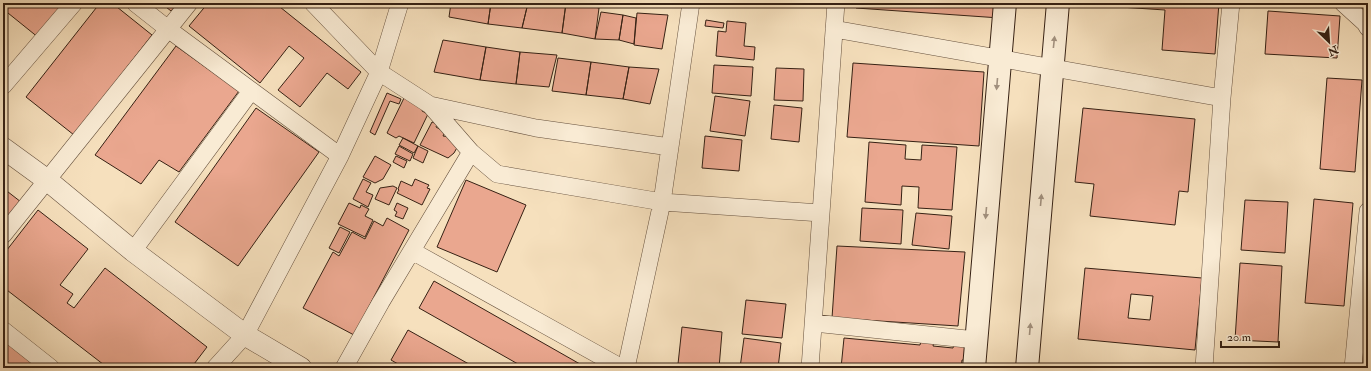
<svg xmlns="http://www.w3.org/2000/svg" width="1371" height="371" font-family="'IM FELL Double Pica',serif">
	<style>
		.building { fill: #eaa78f; stroke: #362114; fill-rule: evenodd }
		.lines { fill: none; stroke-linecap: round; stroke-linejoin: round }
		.minor-casing { stroke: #66513e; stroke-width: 18 }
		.tertiary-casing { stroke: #66513e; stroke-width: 22 }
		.secondary-casing { stroke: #362114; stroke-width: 24 }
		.minor { stroke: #f9ebd4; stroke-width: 17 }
		.tertiary { stroke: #f9ebd4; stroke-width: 21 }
		.secondary { stroke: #f9ebd4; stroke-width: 22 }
		.oneway { fill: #a1907e }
	</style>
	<rect width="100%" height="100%" fill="#f6e0bd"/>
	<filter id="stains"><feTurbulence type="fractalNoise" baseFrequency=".005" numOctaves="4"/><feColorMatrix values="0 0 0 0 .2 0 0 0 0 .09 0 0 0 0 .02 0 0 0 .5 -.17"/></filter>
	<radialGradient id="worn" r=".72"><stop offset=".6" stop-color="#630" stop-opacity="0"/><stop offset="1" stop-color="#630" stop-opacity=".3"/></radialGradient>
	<path class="building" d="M3 3H67L39 38 3 9Z
		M100 3H112L152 35 74 135 26 97Z
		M161 3H178L171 11Z
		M208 3H275L361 72 348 89 327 73 300 107 278 90 304 58 289 46 260 83 189 26Z
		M451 3H491L488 24 449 17Z
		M491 3H528L522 28 488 24Z
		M528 3H566L562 33 522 28Z
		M566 3H577L599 8 595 39 562 33Z
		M857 3H1002L1000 18 856 8Z
		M1105 3H1219L1215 54 1162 50 1165 10 1105 6Z
		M1268 11 1340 16 1337 58 1265 54Z
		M601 12 623 15 619 40 595 39Z
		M637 13 668 15 662 49 634 45Z
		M623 15 636 18 634 44 619 40Z
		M706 20 724 23 723 28 705 26Z
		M727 21 746 23 744 46 755 47 754 60 716 56 718 31 726 32Z
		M443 40 486 47 480 80 434 72Z
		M176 46 239 91 179 172 159 160 141 184 95 155Z
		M486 47 520 52 516 84 480 80Z
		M520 52 557 55 549 87 516 84Z
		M558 58 591 62 586 95 552 91Z
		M591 62 629 67 623 99 586 95Z
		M853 63 984 72 979 146 847 137Z
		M714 65 753 67 751 96 712 93Z
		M629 67 659 69 650 104 623 99Z
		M776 68 804 69 803 101 774 100Z
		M1327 78 1362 80 1355 172 1320 169Z
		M387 93 401 99 399 104 390 101 375 135 370 132Z
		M715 96 750 101 745 136 710 131Z
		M404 98 423 107 422 111 428 114 414 143 399 136 396 138 387 133Z
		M774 105 802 108 799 142 771 139Z
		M256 108 319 152 238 266 175 222Z
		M1083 108 1195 119 1188 192 1179 191 1175 225 1090 216 1094 184 1075 182Z
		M432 122 437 124 436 127 445 132 443 136 450 137 459 144 454 153 448 158 420 145Z
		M705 136 742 140 739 171 702 168Z
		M403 138 418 146 414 153 399 145Z
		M869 142 906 145 905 159 921 160 922 145 957 147 952 210 918 208 919 187 902 186 901 205 865 202Z
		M399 146 413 154 410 161 395 154Z
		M418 146 428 151 423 163 413 158Z
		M375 156 391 165 383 179 375 183 363 177Z
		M396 156 407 161 404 168 393 162Z
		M363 179 371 183 366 192 373 195 368 207 353 199Z
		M415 179 429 185 427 188 430 189 422 205 397 193 399 190 398 189 401 181 412 186Z
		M466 180 526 205 497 272 437 247Z
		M393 186 397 188 389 205 375 199 380 188Z
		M3 188 21 202 3 225Z
		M1314 199 1353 203 1344 306 1305 303Z
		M1245 200 1288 202 1285 253 1241 250Z
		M349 203 360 208 361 205 369 209 365 216 373 220 365 237 338 224Z
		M397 203 408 208 403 219 395 216 397 212 394 210Z
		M862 208 903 210 901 244 860 241Z
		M38 210 88 249 60 285 73 294 67 303 74 308 105 268 207 347 191 368H108L3 287V255Z
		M916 213 952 216 949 249 912 245Z
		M387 218 409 230 354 335 303 308 333 252 339 256 352 232 365 239 374 221 383 226Z
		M340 227 350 232 339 253 329 248Z
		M837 246 965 252 958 326 832 318Z
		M1240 263 1282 266 1278 342 1235 340Z
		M1085 268 1202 278 1195 350 1078 339ZM1131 294 1153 296 1150 320 1128 318Z
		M434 281 587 368H525L419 308Z
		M746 300 786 304 782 338 742 334Z
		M682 327 722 332 719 368 678 364Z
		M408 330 476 368H405L391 360Z
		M3 336 43 368H3Z
		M744 338 781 343 778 368H740Z
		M844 338 920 345 921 341 934 342 933 346 953 348 954 344 964 345V348H967L966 360H962L961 368H912L888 366V368H841Z"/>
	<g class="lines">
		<defs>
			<path id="minor" d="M135 3 168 29 340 156
				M313 3 379 72 430 105 471 152 497 174 662 202 821 213
				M1343 3 1365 23 1368 28
				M834 29 1222 98
				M3 86 74 3
				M430 105 536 128 670 147
				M3 235 189 3
				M133 251 251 91
				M412 251 622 368
				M814 323 976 340
				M3 330 51 368
				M215 368 245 335 340 156 379 72 400 3
				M344 368 381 302 471 152
				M626 368 662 202 691 3
				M810 368 836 3
				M1204 368 1222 98 1231 3
				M1353 368 1368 211"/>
			<path id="tertiary" d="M3 148 47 180 133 251 245 335 301 368"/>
			<path id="secondary" d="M974 368 1005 3
				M1027 368 1058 3"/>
		</defs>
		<use href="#minor" class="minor-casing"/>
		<use href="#tertiary" class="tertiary-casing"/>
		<use href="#secondary" class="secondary-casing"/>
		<use href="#minor" class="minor"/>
		<use href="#tertiary" class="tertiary"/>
		<use href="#secondary" class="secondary"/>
	</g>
	<defs><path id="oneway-solid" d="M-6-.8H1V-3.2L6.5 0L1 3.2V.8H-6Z"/></defs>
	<g class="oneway">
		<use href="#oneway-solid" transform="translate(1054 42) rotate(-84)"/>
		<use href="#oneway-solid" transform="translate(997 84) rotate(95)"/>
		<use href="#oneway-solid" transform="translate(1041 200) rotate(-85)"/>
		<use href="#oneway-solid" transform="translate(986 213) rotate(95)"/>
		<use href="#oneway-solid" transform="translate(1030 329) rotate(-85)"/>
	</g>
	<rect width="1371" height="371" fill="none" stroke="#f6e0bd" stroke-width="16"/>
	<rect x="4" y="4" width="1363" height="363" fill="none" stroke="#362114" stroke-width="2"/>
	<rect x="8" y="8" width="1355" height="355" fill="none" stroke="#362114"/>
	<g transform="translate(1329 42) rotate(155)" stroke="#f9ebd4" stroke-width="3" paint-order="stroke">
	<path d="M0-3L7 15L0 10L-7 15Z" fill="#362114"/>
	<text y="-6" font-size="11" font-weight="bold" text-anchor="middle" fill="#362114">N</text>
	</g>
	<path d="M1221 341v6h58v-6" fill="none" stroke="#362114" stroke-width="2"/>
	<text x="1227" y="341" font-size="12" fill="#362114" stroke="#f9ebd4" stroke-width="3" paint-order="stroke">20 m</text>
	<rect width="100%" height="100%" filter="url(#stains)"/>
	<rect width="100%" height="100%" fill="url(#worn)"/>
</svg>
